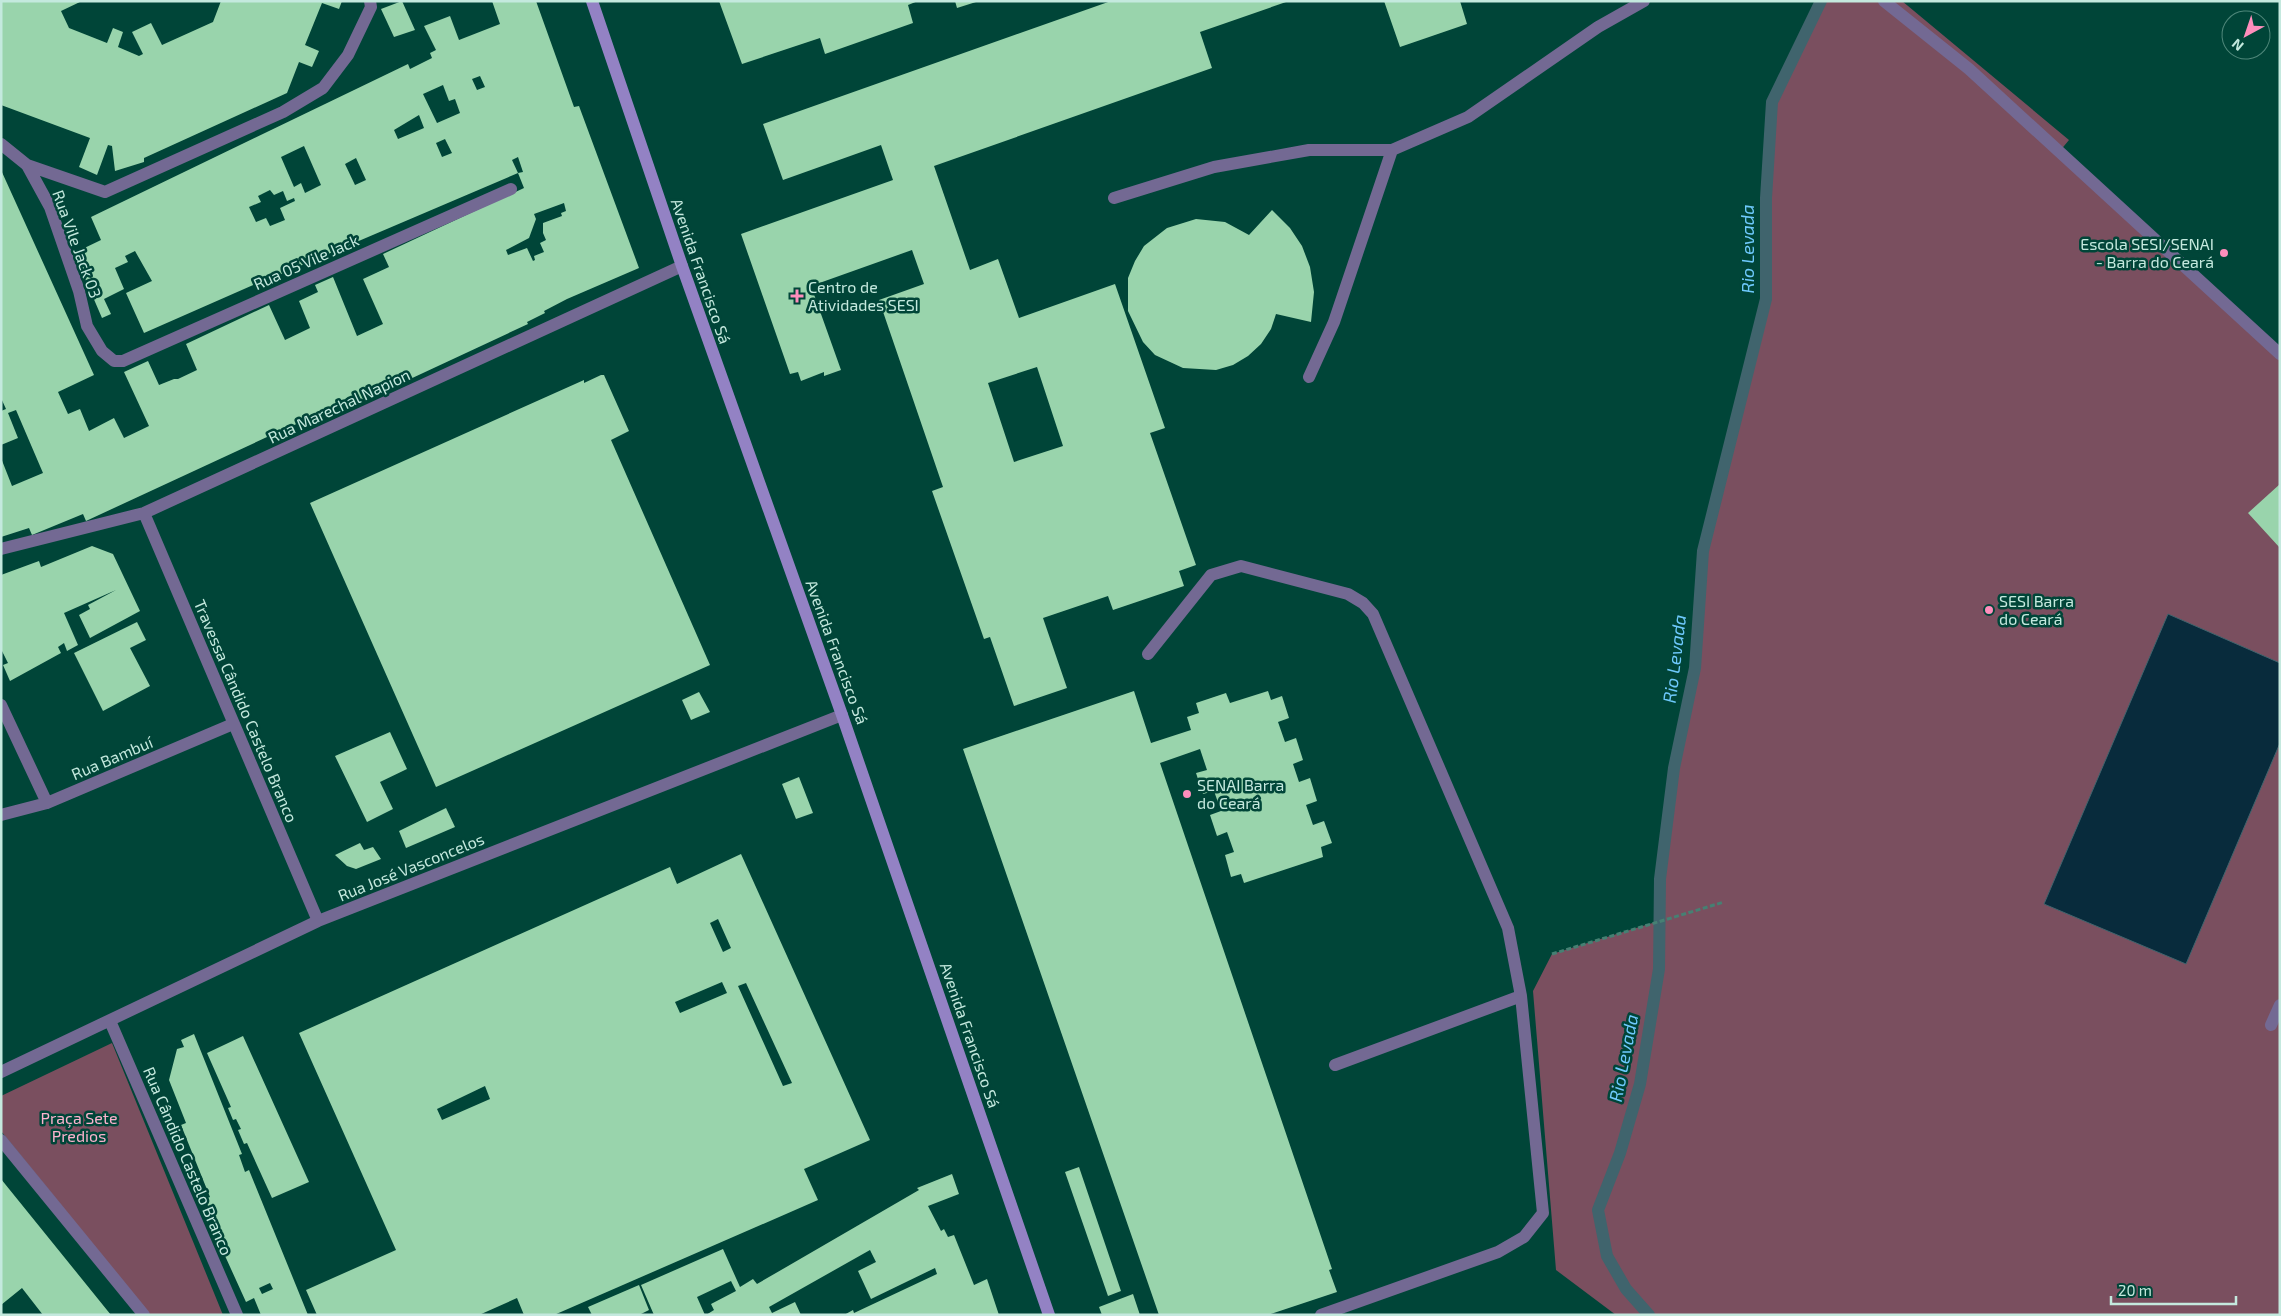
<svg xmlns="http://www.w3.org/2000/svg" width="2281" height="1316" font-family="'Exo 2',sans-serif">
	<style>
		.green { fill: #7a4f5f }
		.water { fill: #082b3c; stroke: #40646d }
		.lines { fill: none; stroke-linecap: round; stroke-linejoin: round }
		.stream { stroke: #40646d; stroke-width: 12 }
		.building { fill: #99d4ac; fill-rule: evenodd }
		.path { stroke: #468073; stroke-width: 3; stroke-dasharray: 5 2.5; stroke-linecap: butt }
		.lane { stroke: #736993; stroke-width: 12 }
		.street { stroke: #736993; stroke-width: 12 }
		.secondary { stroke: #9382c4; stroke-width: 12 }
		.poi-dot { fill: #fe8ebc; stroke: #004538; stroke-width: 2 }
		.labels { text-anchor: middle; stroke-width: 5; stroke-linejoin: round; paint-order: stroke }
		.street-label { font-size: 16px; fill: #c4e9de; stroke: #004538 }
		.poi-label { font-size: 16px; fill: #c4e9de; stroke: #004538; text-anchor: start }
		.park-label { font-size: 16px; fill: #fcb3ce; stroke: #004538 }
		.water-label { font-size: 18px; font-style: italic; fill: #6ec9fc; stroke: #004538 }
	</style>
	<rect width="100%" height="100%" fill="#004538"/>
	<path class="green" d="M1821 1H1902L2069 140 2059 152 2280 354V1315H1616L1556 1270 1533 991 1552 954 1659 921 1660 879 1674 768 1695 668 1703 551 1766 299V198L1772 102Z
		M112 1043 223 1315H150L1 1131V1096Z"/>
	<path class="water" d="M2168 614 2280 663V743L2186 964 2044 904Z"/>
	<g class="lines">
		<path class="stream" d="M1649 1315 1626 1289 1607 1256 1598 1210 1620 1153 1640 1084 1659 969 1660 879 1674 768 1695 668 1703 551 1766 299V198L1772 102 1821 1"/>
	</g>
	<path class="building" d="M1 1H82L61 11 69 28 107 43 113 28 123 32 118 47 139 56 143 54 132 32 151 23 162 45 213 22 221 1H342L339 9 322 3 305 45 319 51 312 67 299 62 287 93 144 158V162L115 171 112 146 108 145 97 175 79 167 90 138 1 105Z
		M402 1 415 30 394 37 381 9Z
		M492 1H536L574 107 579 106 639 268 567 299 544 311 545 313 527 322 528 324 408 380 343 408 341 405 280 431 86 521 83 514 32 535 29 528 1 537V458L12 486 43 473 16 410 8 413 18 438 1 445V411L6 409 1 398V170L94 375 58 392 68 414 80 409 89 431 114 418 124 438 149 426 124 372 148 361 159 385 174 379H178L197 370 186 344 269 305 285 340 310 328 299 301 318 292 315 285 333 277 357 336 383 324 363 279 389 267 383 254 524 188 518 173 523 172 518 157 512 160 518 173 279 275 278 274 144 333 126 293 152 281 135 251 125 256 128 262 115 268 124 289 104 299 111 314 102 318 74 253 101 240 91 217 408 64 410 69 432 58 430 53 436 50 424 26 450 16 459 40 500 24ZM480 76 485 87 477 90 472 79ZM443 85 449 101 455 99 460 113 437 123 423 94ZM419 115 424 128 398 139 394 130ZM445 139 452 153 442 157 436 143ZM304 146 321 185 305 193 301 183 294 187 281 157ZM356 158 366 180 355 185 345 164ZM270 190 274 195 283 191 287 201 294 198 295 201 280 208 285 220 270 226 266 218 256 222 249 207 261 202 258 196ZM564 203 566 211 561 213 562 216 543 223V233L546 240 540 243 544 252 534 256 535 260 533 261 527 248 508 255 506 250 529 238 536 219 534 214Z
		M719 1H918L908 5 913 23 825 54 820 38 742 64Z
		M955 1H976V2L957 8Z
		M1111 1 1286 2 1200 32 1212 68 934 166 970 270 998 259 1019 318 1115 284 1165 428 1150 433 1196 565 1179 571 1184 586 1113 610 1108 596 1043 618 1067 688 1014 706 990 637 984 639 932 491 943 487 879 300 924 284 912 250 811 286 841 370 824 376V372L801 381 798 372 790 374 741 234 893 180 881 145 783 180 763 124ZM1037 367 1063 446 1014 462 988 383Z
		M1384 1H1460L1467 24 1400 47Z
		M1272 210 1290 228 1302 246 1310 267 1314 292 1311 322 1276 314 1271 329 1261 344 1248 356 1233 365 1216 370 1183 368 1155 355 1143 342 1128 311V278L1135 261 1144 246 1167 228 1196 219 1225 222 1249 235Z
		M601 375H604L629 431 611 440 710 665 436 787 310 503 584 380V383Z
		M2280 484V548L2248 513Z
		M92 546 113 554 140 611 90 638 79 615 90 609 88 605 116 590 64 613 78 645 67 651 64 643 58 647 61 653 10 681 3 665 8 663 1 649V575L39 561 41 567Z
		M137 622 146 640 130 648 150 686 103 711 74 653Z
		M1134 691 1151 743 1191 730 1187 717 1199 713 1196 703 1226 693 1230 703 1268 691 1271 700 1282 696 1289 718 1278 722 1285 742 1296 738 1303 760 1293 764 1299 782 1310 778 1317 801 1306 805 1313 825 1324 821 1332 843 1321 847 1323 857 1244 883 1241 874 1231 877 1225 855 1234 852 1227 832 1217 836 1210 815 1221 811 1214 791 1203 794 1196 773 1207 770 1200 749 1160 763 1332 1269 1329 1270 1337 1292 1268 1315H1159L963 749Z
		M699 692 710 712 691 720 682 700Z
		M390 732 407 769 380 782 393 809 367 822 335 756Z
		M799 777 813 813 796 819 782 784Z
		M446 808 455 827 406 848 399 831Z
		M360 843 364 850 373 847 381 859 356 869 347 866 335 855Z
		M741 854 870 1140 804 1169 818 1200 554 1315H524L517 1298 479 1315H317L306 1290 396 1250 299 1033 670 867 677 884ZM718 919 731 948 723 952 710 923ZM722 982 727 993 680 1013 675 1002ZM746 983 792 1083 783 1086 738 986ZM485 1086 490 1099 442 1120 437 1109Z
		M194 1034 242 1154 239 1155 245 1172 249 1170 308 1315H261L254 1298 246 1302 221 1247 225 1245 205 1199 210 1197 181 1125 186 1123 169 1080 177 1049 184 1047 181 1040ZM270 1283 273 1289 262 1294 259 1288Z
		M243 1036 309 1182 272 1198 247 1143 244 1144 238 1130 241 1129 236 1119 233 1120 228 1108 231 1107 207 1053Z
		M1079 1167 1121 1291 1108 1296 1065 1172Z
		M952 1174 959 1194 928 1206 941 1231 944 1229 948 1237 954 1235 974 1285 987 1279 999 1315H844L853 1310 854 1313 937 1274 935 1268 871 1299 858 1271 876 1262 870 1250 769 1307 772 1313 795 1302 801 1315H706L714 1310 711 1304 736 1291 731 1281 697 1297 705 1315H654L641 1285 723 1249 740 1287 753 1279 757 1284 919 1190 917 1188Z
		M1 1179 111 1315H43L22 1288 1 1305Z
		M639 1285 649 1310 639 1315H592L588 1307Z
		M1133 1294 1140 1315H1102L1099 1307Z"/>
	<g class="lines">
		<path class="path" d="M1552 954 1724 902"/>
		<path class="lane" d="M1884 1 1969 69 2280 354
			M1 144 27 165 50 207 79 291 87 326 102 351 114 361H123L511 189
			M27 165 105 192 283 112 323 88 348 55 371 7 370 1
			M1114 198 1214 167 1309 150H1392L1468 117 1598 27 1644 1
			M1309 377 1334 322 1392 150
			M1148 654 1211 575 1241 566 1348 594 1363 603 1373 614 1508 928 1521 996 1543 1213 1524 1237 1498 1252 1321 1315
			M2271 1025 2280 1005
			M1335 1065 1521 996"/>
		<path class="street" d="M144 513 318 921
			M1 549 144 513 682 266
			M1 705 47 803
			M1 815 47 803 233 724
			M110 1021 237 1315
			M1 1072 318 921 842 715
			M1 1140 144 1315"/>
		<path class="secondary" d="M592 1 682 266 842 715 1049 1315"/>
	</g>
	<g class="poi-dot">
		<circle cx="2224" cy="253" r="5"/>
		<path d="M794.5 288.5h5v5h5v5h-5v5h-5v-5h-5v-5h5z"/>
		<circle cx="1989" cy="610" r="5"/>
		<circle cx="1187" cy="794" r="5"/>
	</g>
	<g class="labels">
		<g class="street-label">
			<text transform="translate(77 244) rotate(70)" y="6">Rua Vile Jack 03</text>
			<text transform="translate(306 262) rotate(-24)" y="6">Rua 05 Vile Jack</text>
			<text transform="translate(701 271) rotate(71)" y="6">Avenida Francisco Sá</text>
			<text transform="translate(339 406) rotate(-25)" y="6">Rua Marechal Napion</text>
			<text transform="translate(837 652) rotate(70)" y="6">Avenida Francisco Sá</text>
			<text transform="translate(246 711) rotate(67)" y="6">Travessa Cândido Castelo Branco</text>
			<text transform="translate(112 758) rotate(-23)" y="6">Rua Bambuí</text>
			<text transform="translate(411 867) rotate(-22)" y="6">Rua José Vasconcelos</text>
			<text transform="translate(970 1035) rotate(71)" y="6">Avenida Francisco Sá</text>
			<text transform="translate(188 1161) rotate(67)" y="6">Rua Cândido Castelo Branco</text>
		</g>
		<g class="poi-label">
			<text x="2214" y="250" text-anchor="end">Escola SESI/SENAI<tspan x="2214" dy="18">- Barra do Ceará</tspan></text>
			<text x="808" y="293">Centro de<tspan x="808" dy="18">Atividades SESI</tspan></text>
			<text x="1999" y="607">SESI Barra<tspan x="1999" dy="18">do Ceará</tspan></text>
			<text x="1197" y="791">SENAI Barra<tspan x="1197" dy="18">do Ceará</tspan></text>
		</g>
		<g class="park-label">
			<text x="79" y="1124">Praça Sete<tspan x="79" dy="18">Predios</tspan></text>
		</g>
		<g class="water-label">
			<text transform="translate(1748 249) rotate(-90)" y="6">Rio Levada</text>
			<text transform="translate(1675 659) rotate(-83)" y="6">Rio Levada</text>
			<text transform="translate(1624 1058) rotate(-79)" y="6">Rio Levada</text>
		</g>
	</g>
	<rect width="2281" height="1316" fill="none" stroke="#c4e9de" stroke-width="5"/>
	<g transform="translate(2246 35) rotate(220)"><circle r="24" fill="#004538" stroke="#4e877a"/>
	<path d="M0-4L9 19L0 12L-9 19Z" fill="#fe8ebc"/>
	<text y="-8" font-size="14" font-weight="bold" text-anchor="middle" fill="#c4e9de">N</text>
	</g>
	<path d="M2111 1296v8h125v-8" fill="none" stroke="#c4e9de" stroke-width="2.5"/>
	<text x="2118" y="1296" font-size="15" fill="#c4e9de" stroke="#004538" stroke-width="4" paint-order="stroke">20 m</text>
</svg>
